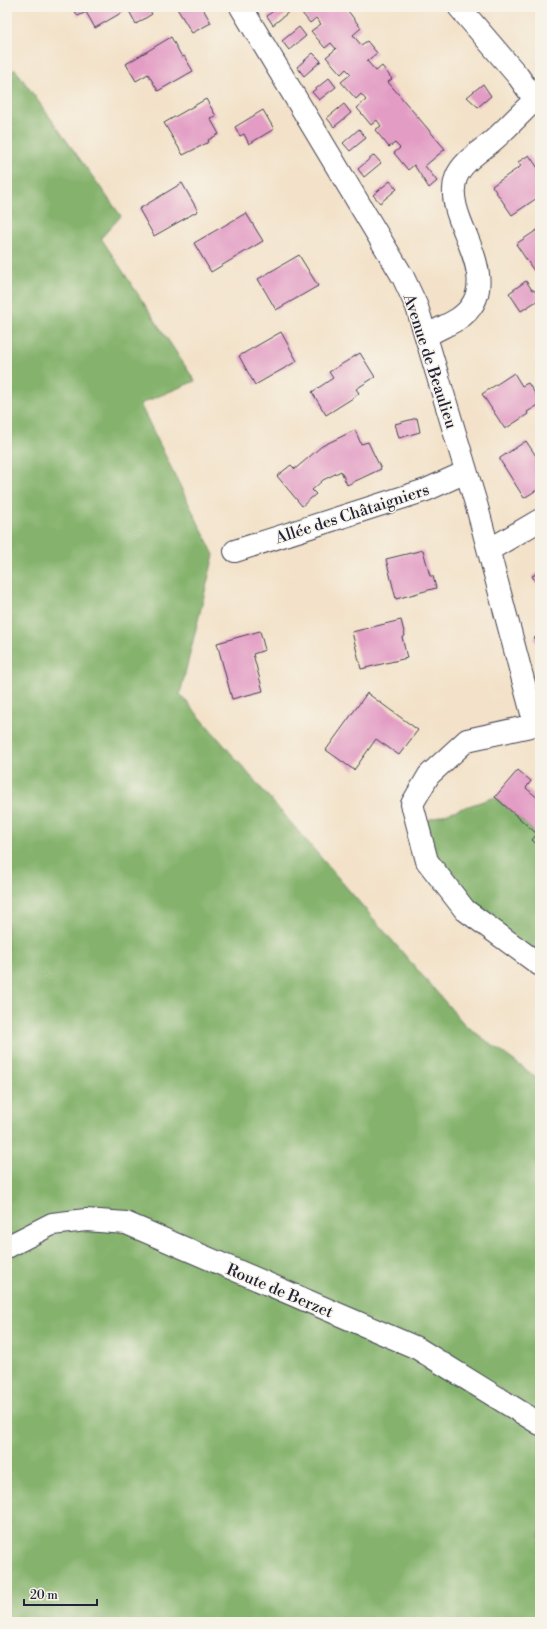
<svg xmlns="http://www.w3.org/2000/svg" width="547" height="1629" font-family="'Libre Bodoni',serif">
	<style>
		.forest { fill: #85b36d; stroke: #546a54 }
		.building { fill: #e39dc5 }
		.lines { fill: none; stroke-linecap: round; stroke-linejoin: round }
		.minor-casing { stroke: #413f50; stroke-width: 24 }
		.tertiary-casing { stroke: #413f50; stroke-width: 24 }
		.minor { stroke: #fff; stroke-width: 22 }
		.tertiary { stroke: #fff; stroke-width: 22 }
		.labels { text-anchor: middle; stroke-width: 3; stroke-linejoin: round; paint-order: stroke }
		.street-label { font-size: 16px; fill: #22223b; stroke: #f7f3e8 }
	</style>
	<rect width="100%" height="100%" fill="#f7f3e8"/>
	<filter id="ink" filterUnits="userSpaceOnUse"><feTurbulence type="fractalNoise" baseFrequency=".025" numOctaves="2"/><feDisplacementMap in="SourceGraphic" scale="8" xChannelSelector="R" yChannelSelector="G"/><feConvolveMatrix kernelMatrix="1 2 1 2 8 2 1 2 1" color-interpolation-filters="sRGB"/></filter>
	<filter id="wash" filterUnits="userSpaceOnUse"><feTurbulence type="fractalNoise" baseFrequency=".012" numOctaves="4" result="noise"/><feDisplacementMap in="SourceGraphic" scale="16" xChannelSelector="R" yChannelSelector="G"/><feGaussianBlur stdDeviation="0.9" result="paint"/><feColorMatrix in="noise" values="0 0 0 0 0 0 0 0 0 0 0 0 0 0 0 0 0 1.4 0 .05"/><feComposite in="paint" operator="in"/></filter>
	<g filter="url(#wash)">
		<rect width="100%" height="100%" fill="#f3e2c9"/>
		<path class="forest" d="M15 69 121 216 101 238 195 381 140 404 214 555 180 694 465 1025 540 1080V1622H7V76Z
			M495 797 537 834 532 840 540 847V965L465 910 416 824Z"/>
		<g id="blocks">
			<path class="building" d="M72 7H148L152 14 136 24 128 9 95 28 86 12 78 16Z
				M176 7H202L211 23 192 33Z
				M278 7H287L290 11 273 25 267 16Z
				M297 7H345L361 28 353 35 361 45 367 41 377 53 367 61 376 71 382 66 392 79 388 82 445 149 425 166 437 181 429 188 414 165 408 170 394 153 400 148 395 143 389 147 375 130 381 126 377 120 371 125 357 108 366 100 361 94 356 99 341 82 351 74 346 69 341 74 326 57 336 49 331 43 325 48 311 31 321 24 316 18 310 23Z
				M299 27 306 36 289 50 282 41Z
				M171 37 182 57 184 56 193 71 158 91 148 74 136 81 126 64Z
				M313 53 321 61 304 76 297 67Z
				M329 78 336 87 319 100 312 92Z
				M483 84 491 96 478 107 467 97Z
				M206 99 216 116 210 118 219 134 208 140 209 142 183 155 164 123Z
				M344 104 351 113 334 127 327 118Z
				M263 110 274 129 249 144 244 134 240 136 235 127Z
				M359 129 366 138 350 151 343 143Z
				M374 155 381 163 364 177 358 169Z
				M529 155 540 171V196L512 215 492 186 521 166 518 162Z
				M390 181 397 189 380 203 373 195Z
				M182 183 198 211 154 236 139 209Z
				M246 213 263 241 211 272 194 243Z
				M540 228V280L516 244Z
				M299 255 318 286 276 310 258 279Z
				M526 281 532 290H534L540 299 521 311 509 293Z
				M281 332 297 361 255 385 239 356Z
				M360 353 375 377 356 389 359 393 353 398 326 415 312 392 333 378 329 372Z
				M514 373 522 386 528 383 540 401V404L527 412 528 414 505 429 482 394Z
				M417 418 420 432 399 438 395 424Z
				M355 430 361 444 368 442 381 469 347 485 341 471 323 480 312 490 316 494 302 506 277 476 291 465 295 469 322 446Z
				M526 441 540 462V488L524 498 500 460V458Z
				M423 550 430 576H433L436 588 396 599 386 559Z
				M540 572V590L532 576Z
				M401 620 405 636 402 637 407 658 361 669 352 632Z
				M260 631 265 650 253 654 263 691 232 699 217 643Z
				M540 635V651L534 638Z
				M367 693 418 730 399 755 376 739 354 770 326 750Z
				M518 770 531 781 526 788 540 800V847L532 840 537 834 495 797Z"/>
		</g>
	</g>
	<g filter="url(#ink)">
		<use href="#blocks" fill-opacity="0" stroke="#413f50" stroke-width="1"/>
		<g class="lines">
			<defs>
				<path id="minor" d="M241 7 403 277 417 307 477 507 535 725
					M459 7 518 76 535 100
					M426 336C436 330 448 325 458 319 496 294 472 252 460 220 455 207 451 192 456 178 462 161 483 150 496 138 511 124 525 109 540 95
					M489 550 540 520
					M235 551 426 490 466 472"/>
				<path id="tertiary" d="M540 726 535 725 467 740 429 775 412 804 427 861 465 910 540 965
					M7 1247 52 1224 86 1220 126 1223 417 1348 540 1424"/>
			</defs>
			<use href="#minor" class="minor-casing"/>
			<use href="#tertiary" class="tertiary-casing"/>
			<use href="#minor" class="minor"/>
			<use href="#tertiary" class="tertiary"/>
		</g>
	</g>
	<g class="labels">
		<g class="street-label">
			<text transform="translate(431 361) rotate(72)" y="6">Avenue de Beaulieu</text>
			<text transform="translate(352 513) rotate(-18)" y="6">Allée des Châtaigniers</text>
			<text transform="translate(280 1290) rotate(23)" y="6">Route de Berzet</text>
		</g>
	</g>
	<rect width="547" height="1629" fill="none" stroke="#f7f3e8" stroke-width="24"/>
	<path d="M24 1599v6h73v-6" fill="none" stroke="#22223b" stroke-width="2"/>
	<text x="30" y="1599" font-size="12" fill="#22223b" stroke="#f7f3e8" stroke-width="3" paint-order="stroke">20 m</text>
</svg>
